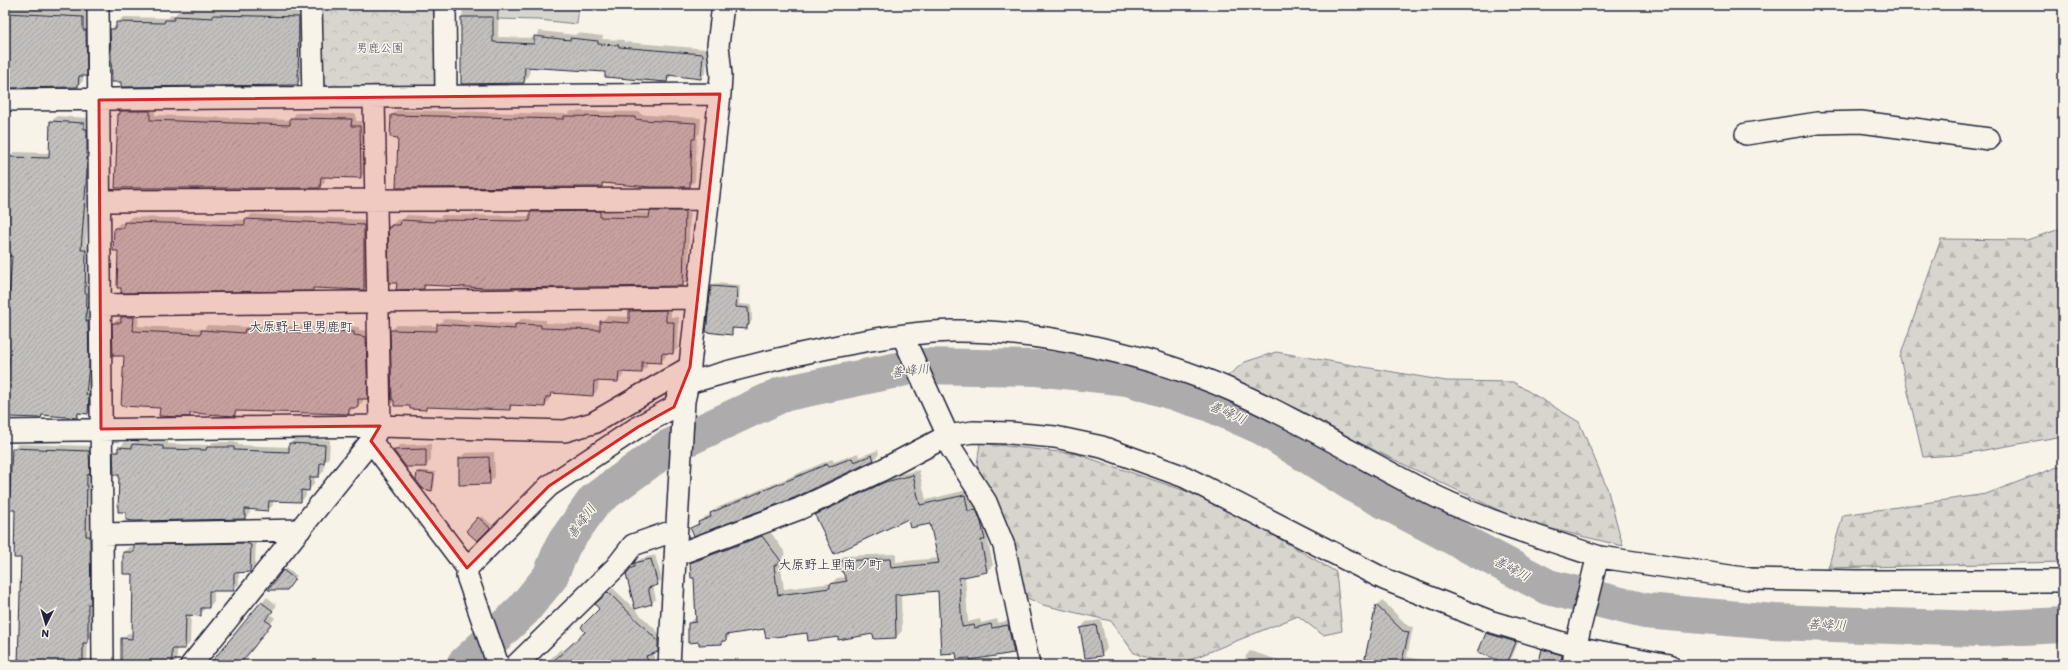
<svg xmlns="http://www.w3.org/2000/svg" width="2068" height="670" font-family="Itim,'Klee One',sans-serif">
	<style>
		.forest { fill: url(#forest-firs); stroke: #7d7c85 }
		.park { fill: url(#park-crowns); stroke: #7d7c85 }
		.garden { fill: #d8d5cf; stroke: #7d7c85 }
		.shadow { fill: #0003 }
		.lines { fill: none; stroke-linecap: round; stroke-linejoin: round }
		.river { stroke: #aeabad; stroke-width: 36 }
		.building { fill: url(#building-hatch); stroke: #22223b }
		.minor-casing { stroke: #22223b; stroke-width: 24 }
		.minor { stroke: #f7f3e8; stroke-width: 21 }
		.marked { fill: #d62828; fill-opacity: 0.2; stroke: #d62828; stroke-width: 3; stroke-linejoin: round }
		.labels { text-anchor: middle; stroke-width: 3; stroke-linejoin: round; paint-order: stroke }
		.park-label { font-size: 12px; fill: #504f60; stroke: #f7f3e8 }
		.neighbourhood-label { font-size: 13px; fill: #22223b; stroke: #f7f3e8 }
		.water-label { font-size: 13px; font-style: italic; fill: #535263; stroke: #f7f3e8 }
	</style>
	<defs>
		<pattern id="forest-firs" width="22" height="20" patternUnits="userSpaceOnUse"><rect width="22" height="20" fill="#d8d5cf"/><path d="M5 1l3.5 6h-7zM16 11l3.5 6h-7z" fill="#b9b7b3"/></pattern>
		<pattern id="park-crowns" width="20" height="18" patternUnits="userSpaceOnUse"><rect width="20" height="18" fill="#d8d5cf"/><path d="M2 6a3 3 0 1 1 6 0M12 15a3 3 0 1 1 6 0" fill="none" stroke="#b9b7b3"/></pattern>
		<pattern id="building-hatch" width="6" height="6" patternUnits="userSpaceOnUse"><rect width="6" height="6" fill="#c2bfbd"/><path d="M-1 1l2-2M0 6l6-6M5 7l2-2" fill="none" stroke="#a6a4a3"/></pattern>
	</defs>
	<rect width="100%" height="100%" fill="#f7f3e8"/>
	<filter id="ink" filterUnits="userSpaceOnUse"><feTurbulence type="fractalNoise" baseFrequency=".025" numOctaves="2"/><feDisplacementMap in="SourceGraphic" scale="8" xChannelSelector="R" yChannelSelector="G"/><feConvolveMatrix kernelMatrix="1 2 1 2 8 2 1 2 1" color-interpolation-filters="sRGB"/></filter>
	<g filter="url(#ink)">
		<path class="forest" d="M2063 228V436L1957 455 1923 457 1900 357 1941 239 2027 240Z
			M1276 352 1446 381 1513 382 1579 422 1607 488 1623 546 1523 522 1225 378 1245 362Z
			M980 443 1077 454 1215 501 1336 572 1342 631 1323 635 1298 616 1177 665H1167L1134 653 1111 621 1043 605 1025 597 977 465Z
			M2063 465V562L1828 568 1843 515 1986 494Z"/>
		<path class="park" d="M322 5H439V82L433 90 331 91 323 81Z"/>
		<path class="garden" d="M499 5H579L577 24 539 20 497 19Z"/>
		<path class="shadow" d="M6 5H86L85 12H88L91 70 86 75H83V81L78 86 6 34Z
			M463 5H499L498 37 535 38 540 31 575 35 577 33 603 36 602 39 624 40V42L708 49 706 72 701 78 672 75 667 81 606 71 530 66 529 76 524 82 462 83 463 41 461 40Z
			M181 8 304 12 303 78 297 84 111 30 123 17 168 18 171 15H175Z
			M126 106H155V115L291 120 296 113 356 114V121H365L366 171 361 177 325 176V182L320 187 119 114Z
			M397 110 568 114 571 111 640 112V114L649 115 701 118 700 133 697 136 695 181 690 186 605 182 601 186 399 137 392 115Z
			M57 116 90 118 92 165 86 245H91L93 407 87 413 82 412 77 417 44 415 41 417 13 255 9 157 14 152 50 153 51 122Z
			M537 206H606L605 211 651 213 656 206H690L688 280 682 285H428L424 288 398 282 389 227 398 219 402 220 407 215 440 217 442 215 531 216V212Z
			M252 214 369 220 370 283 364 289 314 287 312 290 119 250 115 228 120 223H125L131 217 246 220Z
			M715 283 740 285 739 304 751 305 752 320 747 328 735 327 731 334 712 286Z
			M671 305V317H679L678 348 673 353H666V357L661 362 647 361V367L641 372 623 371V376L618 381 599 380 598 390 593 395 554 392 545 406 514 404 510 409 428 406 425 409 392 399 391 330 397 325 438 326 444 319 516 324 521 319 546 320V323L601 325V322L607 316 630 317V311L636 306Z
			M127 312H139L138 326 204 329 207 325 248 327 251 324 332 328 335 325 359 327V330L371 331 373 393 367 398H363V402L348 413 239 410 234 415 192 413 189 416 161 407 125 356 113 323Z
			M296 438 330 440 329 457 325 462 324 471 319 476H315L314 484 309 490 306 489V496L301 501 273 500V505L268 510 250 508V513L245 518 120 474 114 453 125 442 134 443 138 439 168 441V444L210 445 213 442H238V445L290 447V444Z
			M18 444 94 446 92 471 91 531H95L92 637 88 641 87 665H15V661L19 657 22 557 16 509 13 449Z
			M431 444V460L426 466 395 450 400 445Z
			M878 450 879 454 874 460 692 528 705 517 711 514 717 508 832 459 834 462 858 453 859 457Z
			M494 452 495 477 489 483 460 458 465 453Z
			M420 470 436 472 434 487 432 490 417 473Z
			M919 470 926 500 971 489 974 505 982 503 990 532 987 536 993 565 987 571 965 575 968 622 980 619 981 623 997 619 998 623 1014 619 1020 646 1014 652 971 659 939 590 901 594 902 631 896 637 875 638 874 633 838 636 765 628 732 633 722 644 700 641 689 623 696 617 695 577 691 563 697 557 769 530 786 554 780 561 784 589 832 583 837 578 846 577 838 561 844 556 896 554V562L939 558 930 523 909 518 816 515 822 509 892 476Z
			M482 516 492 525 477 540 467 531Z
			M256 539 255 566 250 571 239 572V584L233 590H214V601L209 607H206L200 615 191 614 190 643 185 648H177V661L173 665H122V639L128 633 134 634V573L124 552 129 547H135L140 540Z
			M655 555 662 580 653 586 656 599 651 604 631 568 640 559Z
			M286 568 297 576 289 586 284 571Z
			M613 588 662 636V647L653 653 657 665H535L541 658 546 663 561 649 564 652 586 631 601 609 596 604Z
			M267 597 277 605 270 614 275 618 238 665H210Z
			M1382 600 1408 626 1413 627 1407 657 1427 661 1426 665H1382L1383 661 1366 657 1377 605Z
			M1101 620 1107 649 1101 655 1081 628 1086 622Z
			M1493 628 1521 636 1512 657 1507 662 1480 652 1487 633Z
			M1548 644 1567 650 1564 661 1560 665H1554L1543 650Z
			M1250 651 1294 665H1244L1246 656Z
			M818 664V665H763H764Z"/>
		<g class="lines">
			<path class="river" d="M464 665 523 610 550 577 563 545 595 500 667 448 783 394 916 366 1037 368 1128 378 1208 403 1262 427 1358 487 1548 587 1645 611 1774 622 1979 629 2063 625"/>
		</g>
		<path class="building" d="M6 13 83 17V30H86L87 76H79L78 87 11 88 7 83Z
			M213 15 299 17 298 85 121 87V82H112L110 29H116V22L164 23 165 20H174V16L213 18Z
			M461 17H493V42L534 44V36L570 40V38L598 41V44L619 45V47L703 54 701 79 668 75 667 82 605 77V72L525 67 524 83 461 84Z
			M120 111H150V120L290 125V118L352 119 351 126H360L361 178 321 177 320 188H115L118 114H120Z
			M391 115 564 119V116L635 117V119L643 120 696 123 695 139H692L690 187H651L602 183V187L396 188 398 138 390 137Z
			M50 121 84 123V129H87V171L81 250H86L85 293H87L86 321H88L89 365 86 395H89L88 414 78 413 77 418 42 415 41 418 9 417 10 405 6 404 9 357H7L8 311 12 256H6L10 190H6L8 157 49 158Z
			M600 211V217L649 218 650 211H685L683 286 488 288 424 285V289L396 290 397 283H389L388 227H391V225H400L401 220 435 222V220L530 221V212Z
			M245 219 364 225V290L313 288V291L121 293V288H117L118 251H113L114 228H124V222L245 225Z
			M711 286 737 288 736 307 748 308 749 325H747V329L732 328V335L706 332Z
			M666 310V322H674L673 354 662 353 661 363 642 362V373L619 372 618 382 594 381 593 396 551 393 550 397H546L545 407 510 405V410L426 407V410L410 409V406H394V400H392L390 330 437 331V324L515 329V324L541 325V328L600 330V321L629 323V311Z
			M121 317H134L133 331 201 334V330L244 333 245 329 328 334 329 331 354 332V335L366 337 368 399H358V408H349V414L235 411V416L190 413V417H179L159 416 160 408 121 406 124 356H113L112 323H121Z
			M289 443 325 445 324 463H320L319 477H310L309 491 301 490V502L269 501 268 511 245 509V519L134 521 126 520V512H118L119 475H114L113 452H118V447L132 448V444L163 446V449L206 450 207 447H234V450L289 452Z
			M12 448 89 451 90 474 87 475 86 536H90L91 604H88V643H83V665H18L21 558H14L15 510H9Z
			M426 449V467H406L394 451V450Z
			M872 455 874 460 794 498 694 536 690 528 699 524 698 522 711 517 710 513 827 464 828 467 852 458 854 462Z
			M489 457 490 484 459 485V458Z
			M417 472 434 474 432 491 423 489 416 480Z
			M913 475 920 505 965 495 968 511 976 509 981 522 985 540H981L987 572 959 578 962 627 974 625 975 628 991 624 992 628 1008 625 1014 653 970 660V658L957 659 956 653 941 654 938 591 895 595 896 638 874 639 873 634 838 640V637L808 641 807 633 766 638 764 629 726 635V641H722V644L699 645V642L688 643V623L696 622 694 578H691L690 563 762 536 781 561 774 566 778 595 830 588V584L847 581 837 561 890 559 891 568 939 563 930 524 910 528 908 519 834 554 815 515 885 482Z
			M478 517 490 528 477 541 466 531Z
			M246 543 251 545 250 572 234 573V591H209V608H201V616L186 615 185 649H172V665H121V638L132 639 133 574H123V552H134V545Z
			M651 559 658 585 648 588 652 604 635 609 626 574 631 568 635 567 634 563Z
			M283 570 295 579 287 590H268Z
			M608 592 658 641V652L646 656 649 665H549L585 632 581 627 599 609 595 604Z
			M261 602 273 611 265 620 271 624 254 647 239 665H209Z
			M1376 605 1403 631 1409 632 1401 665H1381V662L1365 658Z
			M1096 625 1102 656 1085 658 1080 628Z
			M1486 633 1516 642 1507 664 1478 652Z
			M1542 649 1562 655 1560 665H1550L1539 662Z"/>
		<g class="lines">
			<defs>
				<path id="minor" d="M98 5 103 665
					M311 5 313 97
					M445 5 446 96
					M5 100 720 94
					M1746 134 1818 123 1861 122 1989 139
					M100 201 708 199
					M100 305 697 298
					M905 341 944 427 951 448 986 502 1004 546 1029 665
					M688 383C739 368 791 355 843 345 879 338 916 332 953 331 1039 330 1152 355 1231 390 1302 421 1368 463 1437 497 1489 522 1545 539 1600 557
					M5 431 380 426 374 97
					M371 441 467 568V576L498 665
					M102 534 300 530
					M676 555 799 509 884 469 947 436 973 432 1010 433 1055 437 1102 447 1185 477 1384 579 1489 621 1576 647 1669 665
					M467 568 549 486 638 427 674 407 682 386
					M191 665 371 441 380 426 565 431 593 423 690 367
					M516 665 616 567 633 545 676 530
					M669 665 684 401 688 383 720 94 721 75 718 45 723 5
					M1573 665 1577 640 1595 567 1600 557 1750 579 1857 581H2063"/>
			</defs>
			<use href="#minor" class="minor-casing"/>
			<use href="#minor" class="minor"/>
		</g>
	</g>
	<path class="marked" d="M720 94 690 367 674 407 638 427 549 486 467 568 371 441 380 426 101 429 99 100Z"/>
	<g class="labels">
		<g class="park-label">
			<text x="380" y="52">男鹿公園</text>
		</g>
		<g class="neighbourhood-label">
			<text x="301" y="331">大原野上里男鹿町</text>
			<text x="830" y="569">大原野上里南ノ町</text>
		</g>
		<g class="water-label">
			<text transform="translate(910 370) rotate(-7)" y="5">善峰川</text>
			<text transform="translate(1228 412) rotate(23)" y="5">善峰川</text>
			<text transform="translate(581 521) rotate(-54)" y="5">善峰川</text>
			<text transform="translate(1512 568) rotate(28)" y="5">善峰川</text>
			<text transform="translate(1827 624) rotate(2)" y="5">善峰川</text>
		</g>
	</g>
	<rect width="2068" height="670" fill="none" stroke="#f7f3e8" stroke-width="20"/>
	<rect x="10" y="10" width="2048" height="650" fill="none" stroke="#22223b" stroke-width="1.5" filter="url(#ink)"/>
	<g transform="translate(46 624) rotate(185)" stroke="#f7f3e8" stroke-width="3" paint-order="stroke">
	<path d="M0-3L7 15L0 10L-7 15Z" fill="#22223b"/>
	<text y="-6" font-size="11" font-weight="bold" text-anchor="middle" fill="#22223b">N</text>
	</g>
</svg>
